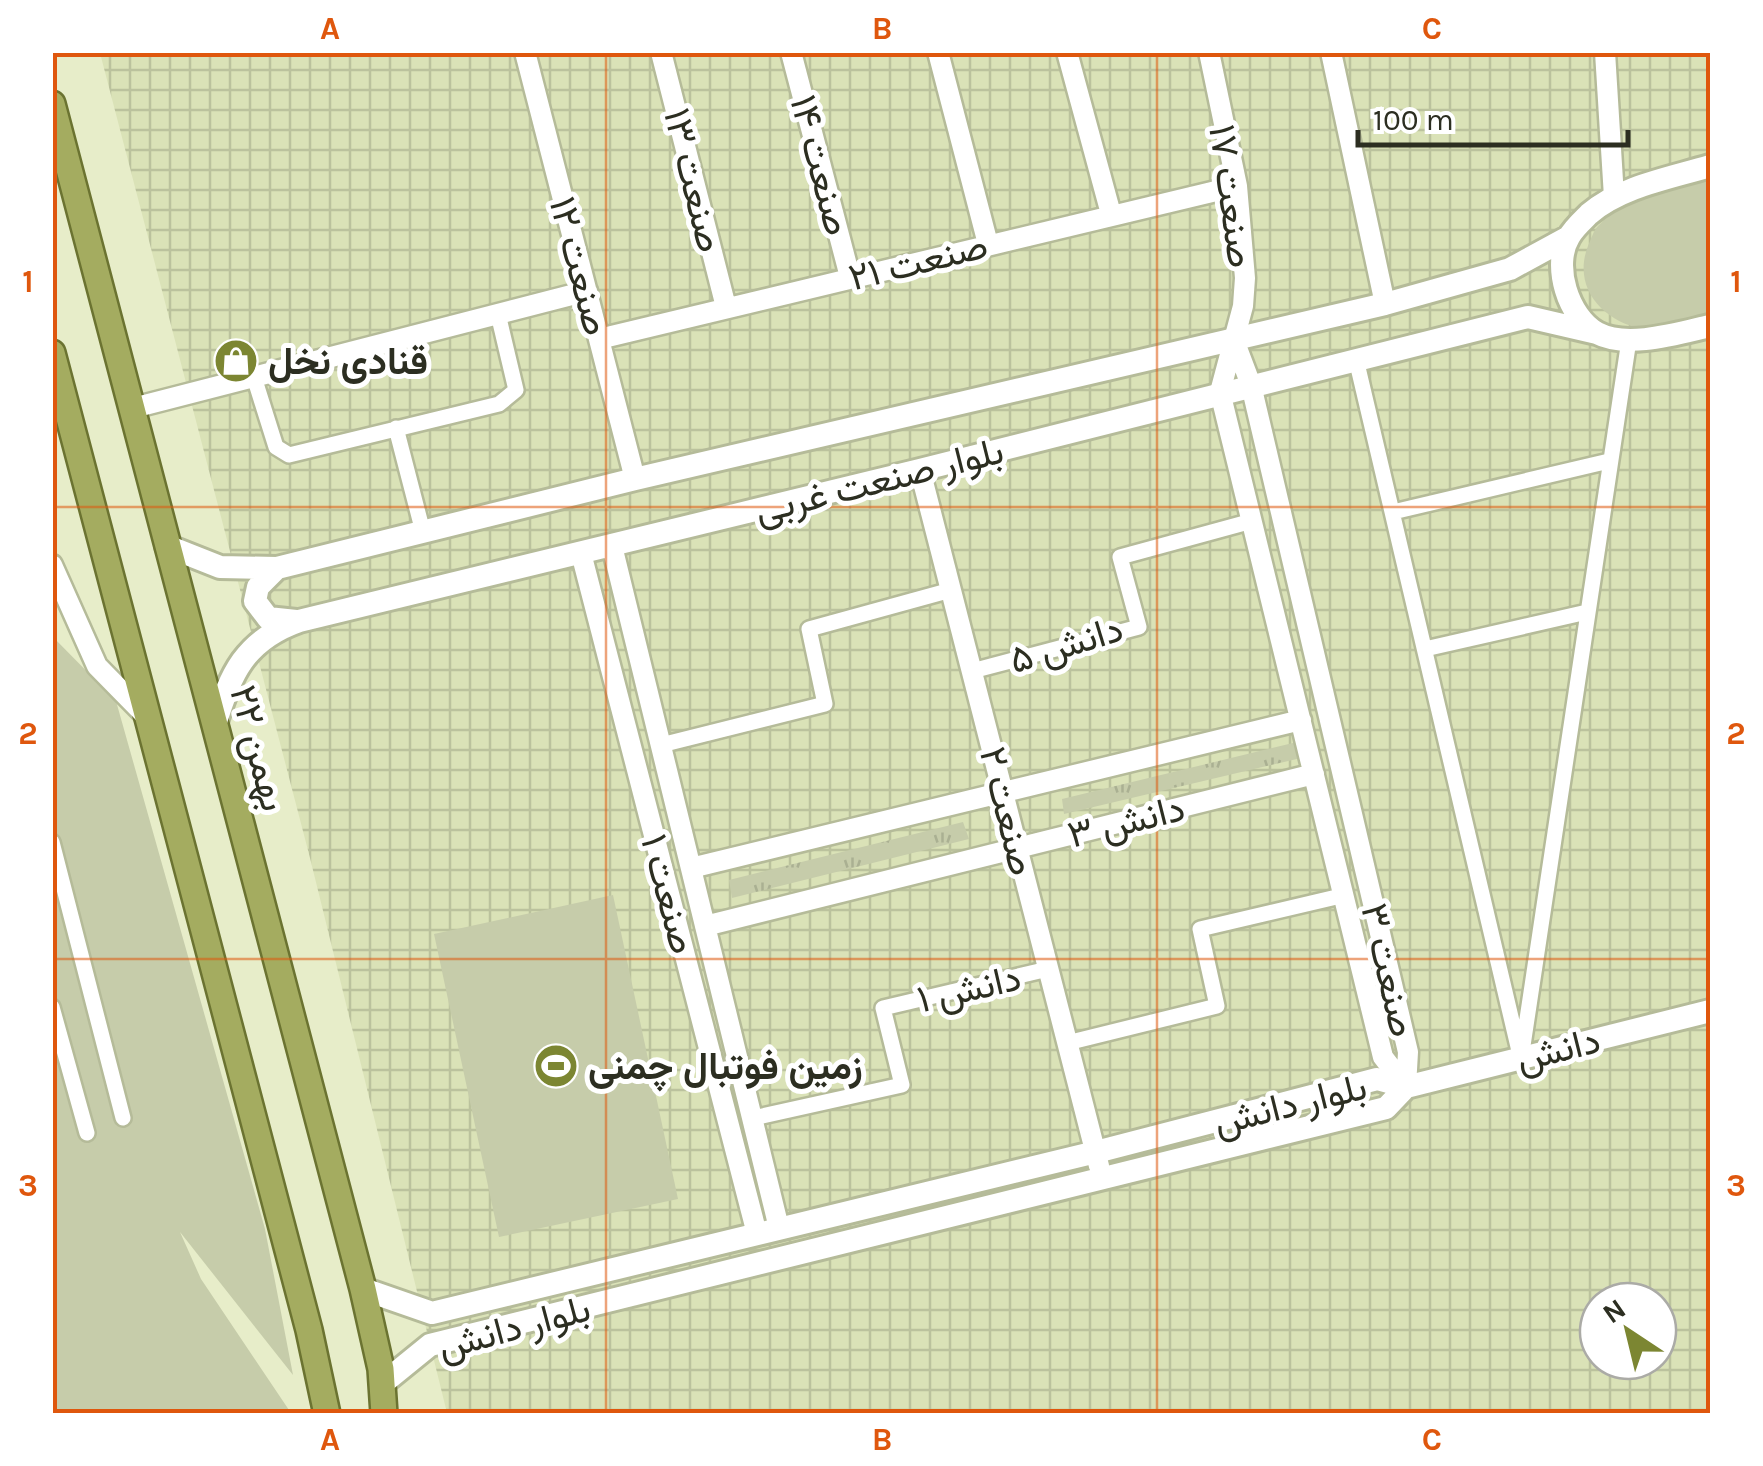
<svg xmlns="http://www.w3.org/2000/svg" width="1763" height="1466" font-family="Karla,Vazirmatn,sans-serif">
	<style>
		.industrial { fill: url(#industrial-grid); fill-rule: evenodd }
		.grass { fill: url(#grass-tufts) }
		.green { fill: #c6ccaa }
		.lines { fill: none; stroke-linecap: round; stroke-linejoin: round }
		.stream { stroke: #9aa26c; stroke-width: 5 }
		.minor-casing { stroke: #b5bb99; stroke-width: 20 }
		.tertiary-casing { stroke: #b5bb99; stroke-width: 25 }
		.secondary-casing { stroke: #b5bb99; stroke-width: 28 }
		.trunk-casing { stroke: #6b7331; stroke-width: 30 }
		.minor { stroke: #fff; stroke-width: 15 }
		.tertiary { stroke: #fff; stroke-width: 20 }
		.secondary { stroke: #fff; stroke-width: 22 }
		.trunk { stroke: #a4ac60; stroke-width: 25 }
		.grid { fill: none; stroke: #df570d; stroke-width: 2.5; stroke-opacity: 0.55 }
		.labels { text-anchor: middle; stroke-width: 10; stroke-linejoin: round; paint-order: stroke }
		.street-label { font-size: 38px; fill: #2c2e21; stroke: #fff }
		.poi-label { font-size: 38px; font-weight: bold; fill: #2c2e21; stroke: #fff; text-anchor: start }
		.neatline { fill: none; stroke: #df570d; stroke-width: 4 }
		.grid-label { font-size: 32px; text-anchor: middle; font-weight: bold; fill: #df570d }
	</style>
	<defs>
		<pattern id="industrial-grid" width="8" height="8" patternUnits="userSpaceOnUse" patternTransform="scale(2.5)"><rect width="8" height="8" fill="#dae2b7"/><path d="M0 4h8M4 0v8" fill="none" stroke="#bbc29d"/></pattern>
		<pattern id="grass-tufts" width="24" height="20" patternUnits="userSpaceOnUse" patternTransform="scale(2.5)"><rect width="24" height="20" fill="#c6ccaa"/><path d="M3 7l-1-3M5 7V3M7 7l1-3M15 17l-1-3M17 17v-4M19 17l1-3" fill="none" stroke="#aab092"/></pattern>
	</defs>
	<rect width="100%" height="100%" fill="#e7edc9"/>
	<path class="industrial" d="M100 53H1710V1413H447L310 858ZM1598 1301H1658V1361H1598Z"/>
	<path class="grass" d="M1297 742 1301 758 1064 814 1062 799Z
		M963 822 969 839 732 898 729 880Z"/>
	<path class="green" d="M1710 178V317C1691 321 1662 333 1643 329 1602 321 1572 287 1588 246 1591 240 1593 231 1598 226 1626 197 1673 190 1710 178Z
		M52 636 116 701 265 1229 293 1375 180 1232 201 1279 291 1413H53Z
		M613 895 678 1199 499 1237 434 934Z"/>
	<g class="lines">
		<path class="stream" d="M1710 139V136"/>
		<defs>
			<path id="minor" d="M1356 359 1519 1051
				M254 377 276 447 289 455 499 404 516 390 498 314
				M396 428 423 532
				M1393 512 1609 461
				M1425 649 1587 612
				M972 671 1139 627 1120 557 1252 521
				M661 745 825 704 809 629 951 590
				M52 842 123 1118
				M52 1007 87 1133
				M1067 1043 1217 1006 1200 929 1345 895
				M1521 1059 1629 340
				M753 1118 902 1085 883 1008 1048 969"/>
			<path id="tertiary" d="M525 52 635 479
				M661 52 726 307
				M791 52 850 277
				M938 52 988 244
				M1067 52 1111 214
				M1209 52 1237 186 1245 278 1243 306 1220 392 1383 1057 1406 1087
				M1331 52 1385 304
				M1605 52 1614 197
				M599 339 1237 186
				M1234 340 1251 385 1408 1052 1406 1087
				M133 408 587 291
				M920 470 1099 1166
				M612 546 779 1228
				M581 553 757 1234
				M52 565 97 666 148 718
				M691 868 1301 720
				M705 926 1314 774"/>
			<path id="secondary" d="M1710 166C1671 178 1622 186 1589 214 1583 220 1573 229 1569 237 1552 265 1568 317 1597 333 1627 349 1679 333 1710 326
				M167 546 220 567 277 568 635 479 1385 304 1510 269 1567 238
				M277 568 258 587 255 601 268 618 296 621
				M215 725C230 674 245 640 299 621L920 470 1528 317 1597 333
				M363 1289 432 1313 1096 1152 1377 1079 1406 1087 1710 1011
				M382 1384 430 1345 1386 1108 1406 1087"/>
			<path id="trunk" d="M52 104 363 1289 381 1369 384 1414
				M52 353 309 1330 327 1414"/>
		</defs>
		<use href="#minor" class="minor-casing"/>
		<use href="#tertiary" class="tertiary-casing"/>
		<use href="#secondary" class="secondary-casing"/>
		<use href="#trunk" class="trunk-casing"/>
		<use href="#minor" class="minor"/>
		<use href="#tertiary" class="tertiary"/>
		<use href="#secondary" class="secondary"/>
		<use href="#trunk" class="trunk"/>
	</g>
	<path class="grid" d="M606 52V1414M1157 52V1414M52 507H1710M52 959H1710"/>
	<defs>
		<symbol id="shop-disc" viewBox="-11 -11 22 22"><circle r="9.5" fill="#7c8632" stroke="#fff"/><path d="M-5-2.5h2.3a2.7 3.5 0 0 1 5.4 0H5L5.5 6h-11ZM-1.5-2.5h3a1.5 2.3 0 0 0-3 0Z" fill="#fff"/></symbol>
		<symbol id="stadium-disc" viewBox="-11 -11 22 22"><circle r="9.5" fill="#7c8632" stroke="#fff"/><path d="M0-5a6.5 5 0 1 0 0 10a6.5 5 0 1 0 0-10ZM-3.5-1.8h7v3.6h-7Z" fill="#fff"/></symbol>
	</defs>
	<g fill-rule="evenodd">
		<use href="#shop-disc" x="211" y="336" width="50" height="50"/>
		<use href="#stadium-disc" x="531" y="1041" width="50" height="50"/>
	</g>
	<g class="labels">
		<g class="street-label">
			<text transform="translate(821 165) rotate(75)" y="13">صنعت ۱۴</text>
			<text transform="translate(694 180) rotate(76)" y="13">صنعت ۱۳</text>
			<text transform="translate(1232 196) rotate(82)" y="13">صنعت ۱۷</text>
			<text transform="translate(918 261) rotate(-14)" y="13">صنعت ۲۱</text>
			<text transform="translate(580 266) rotate(75)" y="13">صنعت ۱۲</text>
			<text transform="translate(879 480) rotate(-14)" y="13">بلوار صنعت غربی</text>
			<text transform="translate(1066 644) rotate(-17)" y="13">دانش ۵</text>
			<text transform="translate(259 748) rotate(75)" y="13">۲۲ بهمن</text>
			<text transform="translate(1008 811) rotate(76)" y="13">صنعت ۲</text>
			<text transform="translate(1126 821) rotate(-14)" y="13">دانش ۳</text>
			<text transform="translate(669 894) rotate(75)" y="13">صنعت ۱</text>
			<text transform="translate(1389 970) rotate(77)" y="13">صنعت ۳</text>
			<text transform="translate(969 988) rotate(-13)" y="13">دانش ۱</text>
			<text transform="translate(1558 1049) rotate(-14)" y="13">دانش</text>
			<text transform="translate(1290 1104) rotate(-14)" y="13">بلوار دانش</text>
			<text transform="translate(514 1327) rotate(-15)" y="13">بلوار دانش</text>
		</g>
		<g class="poi-label">
			<text x="268" y="374">قنادی نخل</text>
			<text x="588" y="1079">زمین فوتبال چمنی</text>
		</g>
	</g>
	<rect width="1763" height="1466" fill="none" stroke="#ffffff" stroke-width="110"/>
	<g transform="translate(1628 1331) rotate(325)"><circle r="48" fill="#ffffff" stroke="#ababa6" stroke-width="2.5"/>
	<path d="M0-8L18 38L0 25L-18 38Z" fill="#7c8632"/>
	<text y="-15" font-size="28" font-weight="bold" text-anchor="middle" fill="#2c2e21">N</text>
	</g>
	<path d="M1358 130v15h270v-15" fill="none" stroke="#2c2e21" stroke-width="5"/>
	<text x="1373" y="130" font-size="30" fill="#2c2e21" stroke="#ffffff" stroke-width="8" paint-order="stroke">100 m</text>
	<rect x="55" y="55" width="1653" height="1356" class="neatline"/>
	<g class="grid-label">
		<text x="330" y="39">A</text>
		<text x="882" y="39">B</text>
		<text x="1432" y="39">C</text>
		<text x="28" y="292">1</text>
		<text x="1736" y="292">1</text>
		<text x="28" y="744">2</text>
		<text x="1736" y="744">2</text>
		<text x="28" y="1196">3</text>
		<text x="1736" y="1196">3</text>
		<text x="330" y="1450">A</text>
		<text x="882" y="1450">B</text>
		<text x="1432" y="1450">C</text>
	</g>
</svg>
